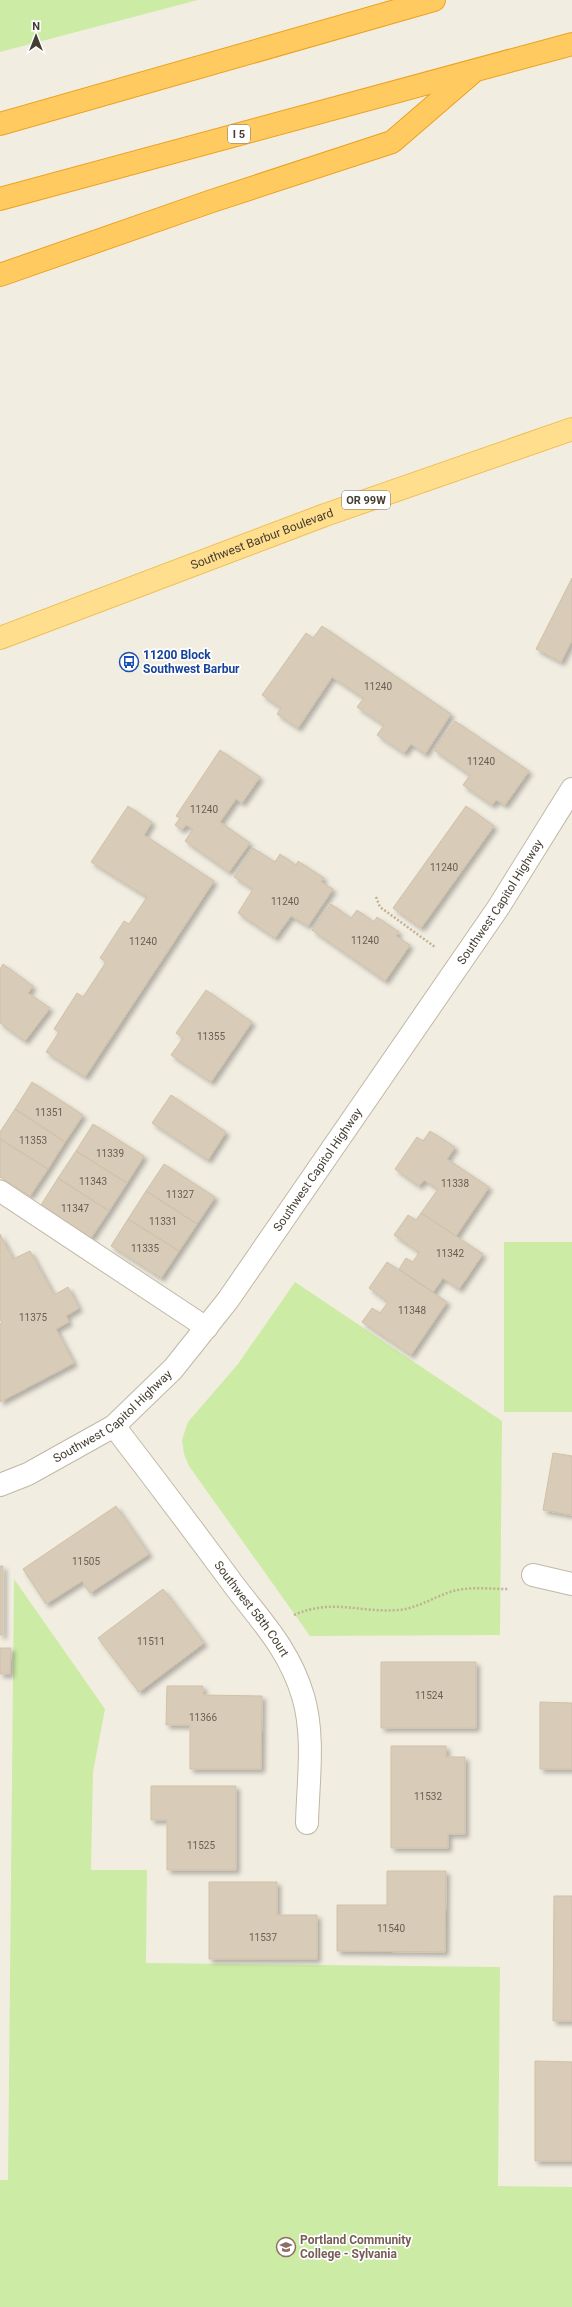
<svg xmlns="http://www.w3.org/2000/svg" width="572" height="2307" font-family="Roboto,sans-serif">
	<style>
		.green { fill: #cceba5 }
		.building { fill: #d8cbb8; stroke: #d0c1a8; filter: url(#shadow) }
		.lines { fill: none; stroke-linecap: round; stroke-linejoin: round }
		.service-casing { stroke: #c1b8a6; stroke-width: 23 }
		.minor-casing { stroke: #c1b8a6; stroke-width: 24 }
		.tertiary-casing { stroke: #c1b8a6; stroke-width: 24 }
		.primary-casing { stroke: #eebf53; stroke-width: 24 }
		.motorway-casing { stroke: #eba122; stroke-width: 24 }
		.path { stroke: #c1b193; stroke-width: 2.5; stroke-dasharray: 2 2; stroke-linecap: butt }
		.service { stroke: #fff; stroke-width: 21 }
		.minor { stroke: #fff; stroke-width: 22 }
		.tertiary { stroke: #fff; stroke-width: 22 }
		.primary { stroke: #ffde8d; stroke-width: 22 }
		.motorway { stroke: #ffca5f; stroke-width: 22 }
		.labels { text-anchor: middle; stroke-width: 3.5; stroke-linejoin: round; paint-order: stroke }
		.number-label { font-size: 10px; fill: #696053 }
		.shield { fill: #fff; stroke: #7c776f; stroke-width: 1 }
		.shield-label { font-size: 11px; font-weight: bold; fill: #443d31 }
		.street-label { font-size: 12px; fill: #443d31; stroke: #fff }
		.transit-label { font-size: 12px; font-weight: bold; fill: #164399; stroke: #fff; text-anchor: start }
		.education-label { font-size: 12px; font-weight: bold; fill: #785e54; stroke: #fff; text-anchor: start }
	</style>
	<defs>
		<filter id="shadow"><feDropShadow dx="3.5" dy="3.5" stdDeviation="2" flood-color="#0004"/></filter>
	</defs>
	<rect width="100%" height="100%" fill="#f2ede1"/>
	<path class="green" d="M0 0H198L0 52Z
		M504 1242H572V1412H504Z
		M295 1282 502 1421 500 1635 310 1636 189 1466 184 1454 182 1440 188 1422 238 1364Z
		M14 1579 105 1709 93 1772 91 1870H147L146 1963 500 1967 498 2186 572 2187V2307H0V2180H8Z"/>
	<path class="building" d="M572 578V640L561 662 536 649Z
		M322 626 451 714 425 754 411 744 404 753 377 735 384 725 357 707 364 698 332 677 298 728 277 714 281 708 262 695 306 633 313 638Z
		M455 721 529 771 505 805 496 800 492 805 463 785 470 775 434 750Z
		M220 750 260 777 242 803 236 799 220 822 250 843 229 872 185 841 193 829 186 825 182 830 175 825 180 818 176 816Z
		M128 806 152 822 144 835 214 881 85 1077 46 1052 59 1032 54 1029 77 993 83 997 106 962 100 958 124 921 129 924 147 897 91 862Z
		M466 806 494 826 421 928 393 908Z
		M253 848 275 862 280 854 296 865 298 861 324 878 321 882 333 889 308 926 291 916 275 938 238 913 253 889 234 877Z
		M331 904 351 918 357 910 374 922 377 917 399 932 396 936 410 945 385 981 312 930Z
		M3 964 33 986 28 993 50 1008 25 1041 0 1023V969Z
		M206 990 252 1022 211 1082 171 1055 183 1038 176 1033Z
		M32 1082 83 1115 65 1142 15 1109Z
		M171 1095 226 1132 208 1160 152 1123Z
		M15 1109 65 1142 48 1169 0 1139V1132Z
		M93 1124 144 1156 127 1183 76 1151Z
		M430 1131 455 1147 447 1159 489 1187 456 1236 421 1213 438 1189 424 1180 419 1186 395 1169 417 1137 423 1141Z
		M0 1139 48 1169 30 1196 0 1177Z
		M76 1151 127 1183 109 1211 58 1178Z
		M164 1164 215 1197 197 1224 146 1191Z
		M58 1178 109 1211 91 1238 41 1205Z
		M146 1191 197 1224 179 1251 128 1219Z
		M421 1213 483 1254 459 1289 443 1278 433 1292 399 1269 406 1258 413 1262 419 1252 394 1235 408 1215 416 1220Z
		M128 1219 179 1251 161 1278 111 1246Z
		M0 1234 13 1259 30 1251 54 1295 68 1287 79 1308 66 1316 69 1322 56 1329 74 1363 0 1402V1324L2 1323 0 1319Z
		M387 1262 447 1302 411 1355 362 1322 372 1308 380 1313 388 1302 369 1288Z
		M553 1453 572 1456V1515L543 1510Z
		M116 1506 149 1554 90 1593 82 1581 46 1604 23 1569Z
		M0 1566H3V1635H0Z
		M163 1589 204 1643 139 1692 98 1638Z
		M0 1648H11L10 1674H0Z
		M381 1662H476V1728H381Z
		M167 1686H203V1695L262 1696 261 1769H190V1725H166Z
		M540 1702 572 1703V1769H540Z
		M391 1746H446V1757H465V1834H448V1848H391Z
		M151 1786H236V1870H167V1820H151Z
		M387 1871H446L445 1952 337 1951V1905H387Z
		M209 1882H277V1915H317V1959H209Z
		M554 1896H572V2021H553Z
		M535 2061 572 2062V2161H535Z"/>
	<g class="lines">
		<defs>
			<path id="service" d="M0 1191 207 1328"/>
			<g id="minor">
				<path id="s1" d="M114 1426C154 1478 194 1531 233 1584 261 1621 289 1649 303 1696 315 1736 308 1782 307 1823"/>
				<path d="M533 1575 572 1584"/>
			</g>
			<g id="tertiary">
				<path id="s2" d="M0 1485 28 1474 114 1426 173 1369 228 1300 498 908 572 789"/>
			</g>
			<g id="primary">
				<path id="s3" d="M0 638 325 515 572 429"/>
			</g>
			<path id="motorway" d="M0 124 434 0
				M0 199 572 44
				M0 275 209 202 392 142 472 73"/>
		</defs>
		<use href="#service" class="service-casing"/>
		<use href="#minor" class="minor-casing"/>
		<use href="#tertiary" class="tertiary-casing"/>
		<use href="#primary" class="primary-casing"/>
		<use href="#motorway" class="motorway-casing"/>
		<path class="path" d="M376 897 380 907 435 947
			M294 1615C333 1598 359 1613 397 1610 416 1609 432 1598 450 1592 468 1586 489 1589 508 1589"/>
		<use href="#service" class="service"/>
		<use href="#minor" class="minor"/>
		<use href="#tertiary" class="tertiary"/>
		<use href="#primary" class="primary"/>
		<use href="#motorway" class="motorway"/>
	</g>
	<defs>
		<symbol id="bus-ring" viewBox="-11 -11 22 22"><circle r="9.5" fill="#fff" stroke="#1a4fb4" stroke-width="1.5"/><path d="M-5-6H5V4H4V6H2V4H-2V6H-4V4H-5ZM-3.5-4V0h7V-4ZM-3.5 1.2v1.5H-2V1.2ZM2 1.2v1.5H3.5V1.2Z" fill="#1a4fb4"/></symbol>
		<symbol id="university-ring" viewBox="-11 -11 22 22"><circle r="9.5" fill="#fff" stroke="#8d6e63" stroke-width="1.5"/><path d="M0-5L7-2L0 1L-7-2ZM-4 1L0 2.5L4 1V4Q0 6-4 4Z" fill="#8d6e63"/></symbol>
	</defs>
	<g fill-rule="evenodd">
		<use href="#bus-ring" x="118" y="651" width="22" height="22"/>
		<use href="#university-ring" x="275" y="2236" width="22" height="22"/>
	</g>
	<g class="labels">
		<g class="number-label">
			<text x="378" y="690">11240</text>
			<text x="481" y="765">11240</text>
			<text x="204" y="813">11240</text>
			<text x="444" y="871">11240</text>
			<text x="285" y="905">11240</text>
			<text x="365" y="944">11240</text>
			<text x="143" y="945">11240</text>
			<text x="211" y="1040">11355</text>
			<text x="49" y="1116">11351</text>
			<text x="33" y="1144">11353</text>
			<text x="110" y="1157">11339</text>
			<text x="93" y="1185">11343</text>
			<text x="455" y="1187">11338</text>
			<text x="180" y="1198">11327</text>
			<text x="75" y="1212">11347</text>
			<text x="163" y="1225">11331</text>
			<text x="145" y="1252">11335</text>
			<text x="450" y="1257">11342</text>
			<text x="412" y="1314">11348</text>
			<text x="33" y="1321">11375</text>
			<text x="86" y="1565">11505</text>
			<text x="151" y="1645">11511</text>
			<text x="429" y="1699">11524</text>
			<text x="203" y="1721">11366</text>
			<text x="428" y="1800">11532</text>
			<text x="201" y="1849">11525</text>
			<text x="391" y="1932">11540</text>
			<text x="263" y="1941">11537</text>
		</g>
		<g class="shield">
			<rect x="228" y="125" width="22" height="18" rx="3"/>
			<rect x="342" y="491" width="48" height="18" rx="3"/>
		</g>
		<g class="shield-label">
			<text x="239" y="138">I 5</text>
			<text x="366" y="504">OR 99W</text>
		</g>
		<g class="street-label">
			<text dy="4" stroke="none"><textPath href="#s3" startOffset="280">Southwest Barbur Boulevard</textPath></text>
			<text dy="4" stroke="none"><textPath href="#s2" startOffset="781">Southwest Capitol Highway</textPath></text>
			<text dy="4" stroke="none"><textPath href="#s2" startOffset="457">Southwest Capitol Highway</textPath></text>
			<text dy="4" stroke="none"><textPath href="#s2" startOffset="133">Southwest Capitol Highway</textPath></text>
			<text dy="4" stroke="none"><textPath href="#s1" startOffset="229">Southwest 58th Court</textPath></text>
		</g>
		<g class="transit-label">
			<text x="143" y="659">11200 Block<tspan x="143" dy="14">Southwest Barbur</tspan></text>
		</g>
		<g class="education-label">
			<text x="300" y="2244">Portland Community<tspan x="300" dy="14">College - Sylvania</tspan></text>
		</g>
	</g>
	<g transform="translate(36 36)" stroke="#ffffff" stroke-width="3" paint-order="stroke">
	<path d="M0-3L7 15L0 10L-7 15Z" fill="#443d31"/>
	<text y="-6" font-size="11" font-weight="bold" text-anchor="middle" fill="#443d31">N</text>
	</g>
</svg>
